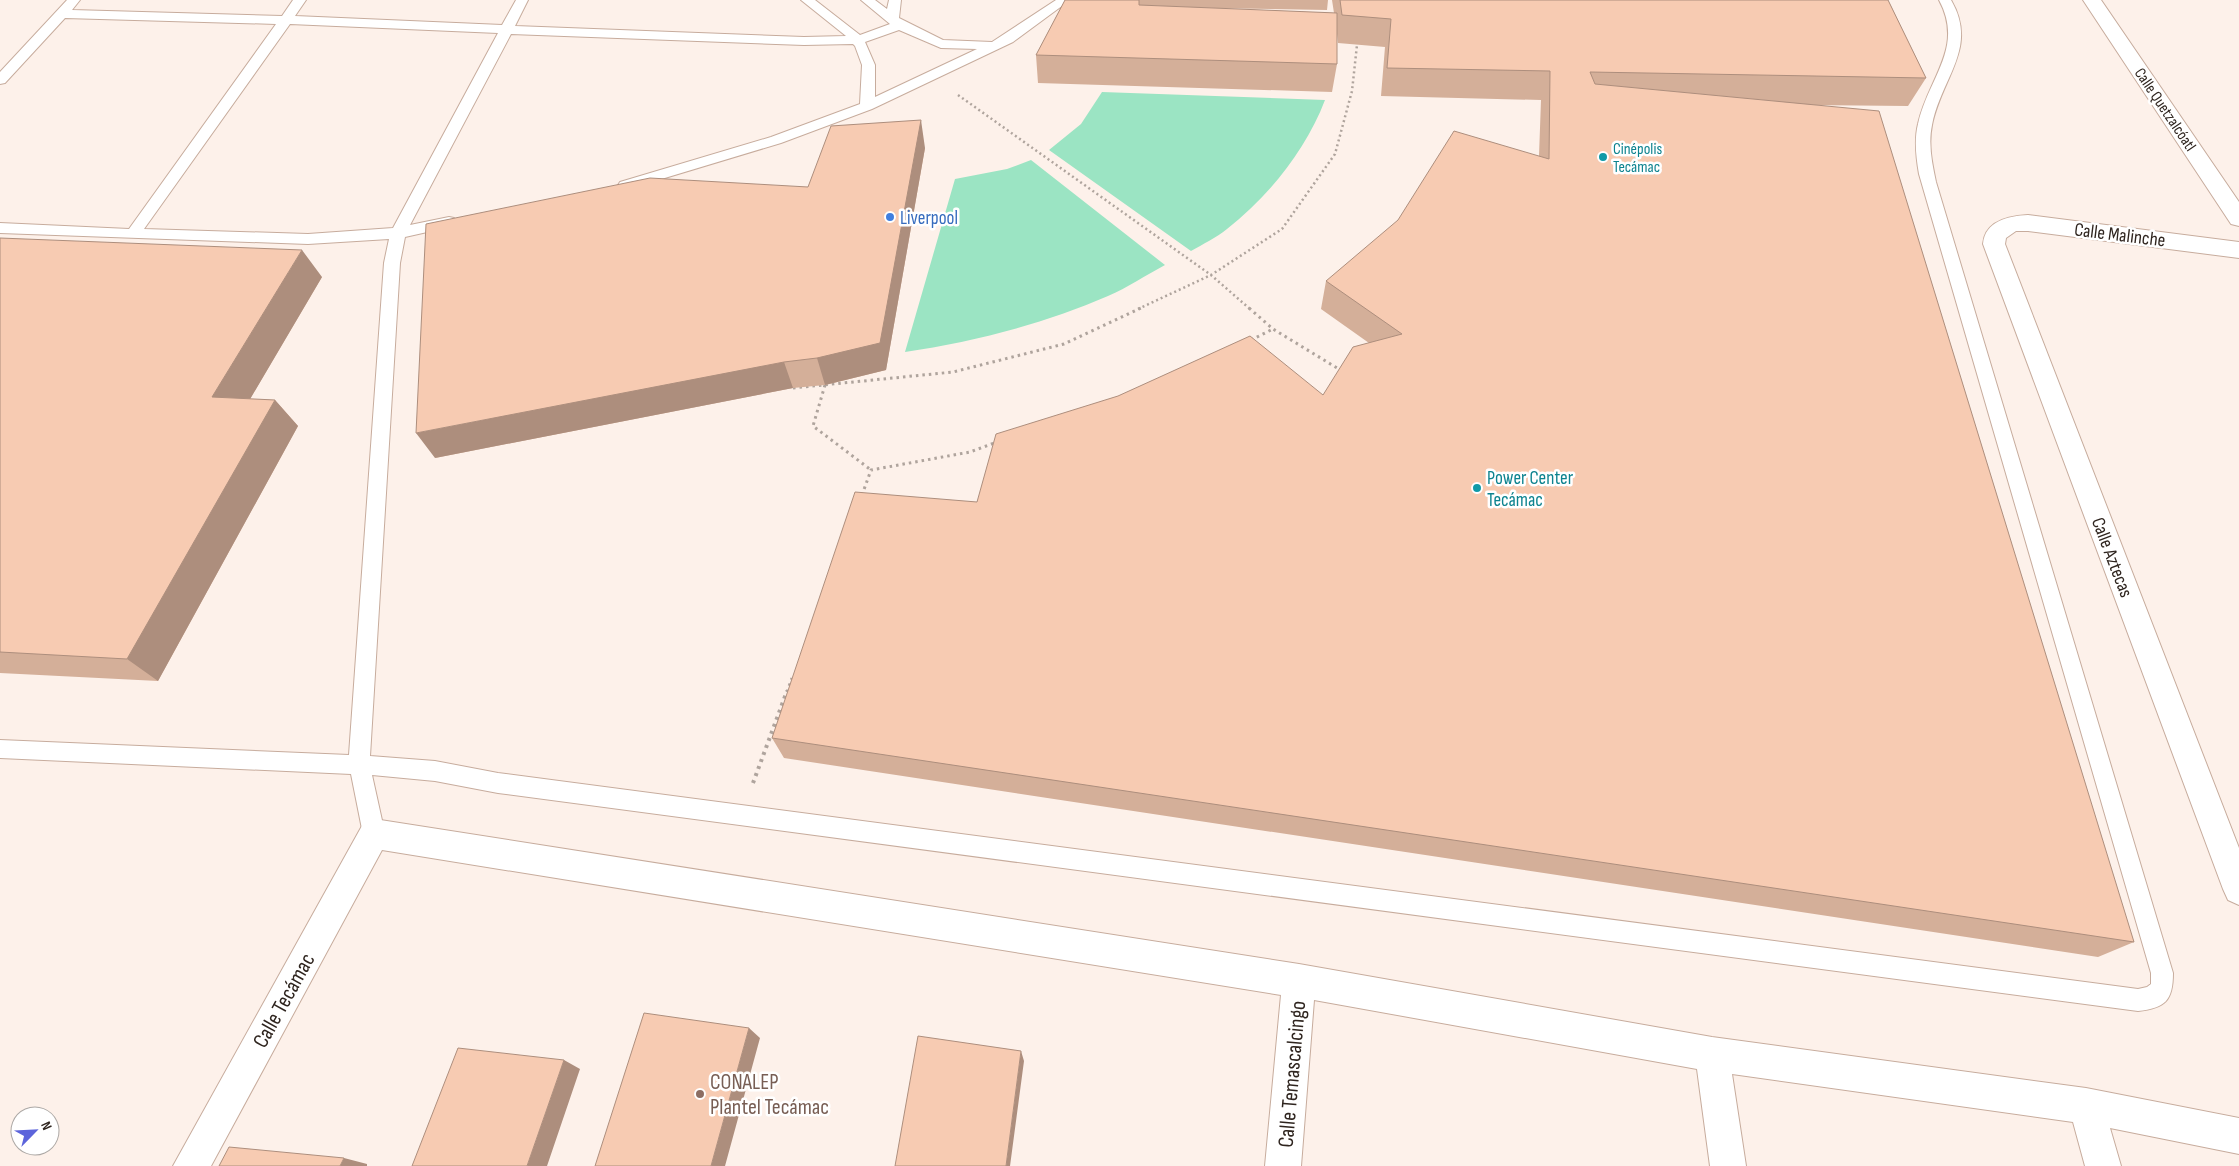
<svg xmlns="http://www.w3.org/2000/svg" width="2239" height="1166" font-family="'Sofia Sans Condensed',sans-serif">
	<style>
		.green { fill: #9be4c3 }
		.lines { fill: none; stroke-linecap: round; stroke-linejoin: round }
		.lane-casing { stroke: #c7ac9d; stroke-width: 2 }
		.street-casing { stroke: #c7ac9d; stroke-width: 2 }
		.path-far2 { stroke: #afa49d; stroke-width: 2.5; stroke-dasharray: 2 3; stroke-linecap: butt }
		.path-far1 { stroke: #afa49d; stroke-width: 3; stroke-dasharray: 2.5 4; stroke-linecap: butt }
		.path { stroke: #afa49d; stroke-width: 4; stroke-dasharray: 3 4.5; stroke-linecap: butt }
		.lane { fill: #fff; fill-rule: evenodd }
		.street { fill: #fff; fill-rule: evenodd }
		.wall { fill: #d4af99 }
		.shaded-wall { fill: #ad8e7d }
		.building { fill: #f7cbb2; stroke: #ad8e7d }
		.culture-dot { fill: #0f9aa8; stroke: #fff; stroke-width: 2 }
		.shop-dot { fill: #3f7fe0; stroke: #fff; stroke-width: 2 }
		.education-dot { fill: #8d6e63; stroke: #fff; stroke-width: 2 }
		.labels { text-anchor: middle; stroke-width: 5; stroke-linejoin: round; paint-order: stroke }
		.far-street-label { font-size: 16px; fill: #2f251f; stroke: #fff }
		.far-culture-label { font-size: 16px; fill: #0d838f; stroke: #fff; text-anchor: start }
		.shop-label { font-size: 19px; fill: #366cbe; stroke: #fff; text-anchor: start }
		.street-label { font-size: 19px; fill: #2f251f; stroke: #fff }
		.culture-label { font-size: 19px; fill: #0d838f; stroke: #fff; text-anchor: start }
		.near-street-label { font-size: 22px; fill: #2f251f; stroke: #fff }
		.near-education-label { font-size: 22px; fill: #785e54; stroke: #fff; text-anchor: start }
	</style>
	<rect width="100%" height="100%" fill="#fdf1ea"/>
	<path class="green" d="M1102 92 1325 100C1306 150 1269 196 1227 229 1216 238 1203 244 1191 251L1049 150 1081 124Z
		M1031 160 1165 265C1146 275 1127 288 1108 296 1044 324 973 342 905 352L955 179 1007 169Z"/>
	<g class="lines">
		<defs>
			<path id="lane" d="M67 0H80L72 10 282 16 293 0H306L295 16 502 25 516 0H528L515 26 804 37 846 36 801 0H815L860 35 890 24 861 0H875L887 9 889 0H901L899 18 943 40 992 42 1056 0H1070L1013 42 872 109 781 143 625 190 620 188 618 185 620 182 771 137 860 104 862 65 855 46 853 44 804 45 511 34 410 225 449 217 454 218 457 222 454 226 405 237 400 263 370 756 435 761 498 773 2138 989 2147 987 2151 984V973L1919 174C1916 157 1914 140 1918 124 1928 78 1965 48 1939 0H1951C1979 48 1941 78 1932 125 1928 144 1932 163 1936 182L2173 973C2173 1001 2165 1008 2138 1011L498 793 435 781 372 775 385 834 382 841 374 844 366 841 363 834 351 774 0 758V740L349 755 384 263 389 239 308 244 0 233V223L129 229 276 24 65 18 5 83 0 84V72ZM290 24 498 33 393 228 308 234 144 229ZM899 30 941 48 977 49 875 97V65L865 42Z"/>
			<path id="street" d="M2083 0H2101L2239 202V226L2231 224Z
				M2028 215 2239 242V258L2028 231H2016L2006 238 2005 244 2239 848V905L2228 900 2223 889 1983 244C1985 221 2008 216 2028 215Z
				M374 819 1299 964 1712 1037 2086 1088 2239 1118V1154L2110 1128 2121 1166H2085L2073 1122 1732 1074 1746 1166H1710L1697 1069 1314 1000 1301 1166H1265L1281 995 382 850 211 1166H173L363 824Z"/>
		</defs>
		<use href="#lane" class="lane-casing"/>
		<use href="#street" class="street-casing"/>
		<path class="path-far2" d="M958 95 1211 275 1250 309
			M1138 309 1211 275 1282 229 1335 154 1352 91 1357 45"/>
		<path class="path-far1" d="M1249 308 1273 329 1342 371
			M1251 340 1273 329
			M825 385 813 426 871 470
			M793 388 953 372 1064 344 1141 308
			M862 495 871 470 970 452 997 442
			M787 692 792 678"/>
		<path class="path" d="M753 783 787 691"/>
		<use href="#lane" class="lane"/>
		<use href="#street" class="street"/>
	</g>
	<path class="wall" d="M1065 0H1328L1327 10 1207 8 1334 13 1332 0H1888L1926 78 1908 106 1807 105 2134 942 2098 957 784 758 772 738 977 502 1323 395 1369 343 1321 309 1326 281 1539 156 1541 100 1381 96 1385 47 1338 43 1337 34V64L1332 92 1038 83 1036 55Z
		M925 148 886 370 825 385 793 388 435 458 808 187Z
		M0 238 322 277 250 399 275 400 298 426 158 681 0 673Z"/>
	<path class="shaded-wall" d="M921 120 925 148 886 370 825 385 817 358Z
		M302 250 322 277 236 423 212 397Z
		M784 362 793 388 435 458 416 433Z
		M275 400 298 426 158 681 127 659Z
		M749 1028 760 1038 725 1166H711Z
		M1021 1051 1024 1061 1010 1166H1006Z
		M564 1060 580 1069 547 1166H527Z
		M344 1158 367 1164V1166H340Z"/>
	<path class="building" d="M1065 0H1139V5L1337 13V64L1036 55Z
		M1340 0H1888L1926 78 1590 72 1595 84 1879 111 2134 942 772 738 855 492 977 502 996 434 1118 396 1250 336 1323 395 1353 347 1402 334 1326 281 1398 220 1454 131 1549 159 1550 71 1387 68 1391 19 1342 15Z
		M921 120 880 343 817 358 784 362 416 433 426 224 650 178 808 187 831 126Z
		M0 238 302 250 212 397 275 400 127 659 0 652Z
		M644 1013 749 1028 711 1166H595Z
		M918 1036 1021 1051 1006 1166H895Z
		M458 1048 564 1060 527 1166H412Z
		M229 1147 344 1158 340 1166H219Z"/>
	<g class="culture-dot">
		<circle cx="1603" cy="157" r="5"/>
		<circle cx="1477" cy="488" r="5"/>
	</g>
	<circle class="shop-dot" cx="890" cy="217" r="5"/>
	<circle class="education-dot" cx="700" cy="1094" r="5"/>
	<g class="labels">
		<g class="far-street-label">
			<text transform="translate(2166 109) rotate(56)" y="6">Calle Quetzalcóatl</text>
		</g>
		<g class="far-culture-label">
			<text x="1613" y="154">Cinépolis<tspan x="1613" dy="18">Tecámac</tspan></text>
		</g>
		<g class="shop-label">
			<text x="900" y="224">Liverpool</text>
		</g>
		<g class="street-label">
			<text transform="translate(2120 234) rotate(7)" y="7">Calle Malinche</text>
			<text transform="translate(2113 557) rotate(69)" y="7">Calle Aztecas</text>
		</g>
		<g class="culture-label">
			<text x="1487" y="484">Power Center<tspan x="1487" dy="22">Tecámac</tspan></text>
		</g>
		<g class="near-street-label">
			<text transform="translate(283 1000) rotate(-61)" y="8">Calle Tecámac</text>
			<text transform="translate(1291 1074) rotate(-85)" y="8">Calle Temascalcingo</text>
		</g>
		<g class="near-education-label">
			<text x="710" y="1089">CONALEP<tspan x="710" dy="25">Plantel Tecámac</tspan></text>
		</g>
	</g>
	<g transform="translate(35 1131) rotate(66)"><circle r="24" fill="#ffffff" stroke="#aca8a5"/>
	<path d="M0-4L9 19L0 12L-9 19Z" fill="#5c64db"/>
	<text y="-8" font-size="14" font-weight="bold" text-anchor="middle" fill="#2f251f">N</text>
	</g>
</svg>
